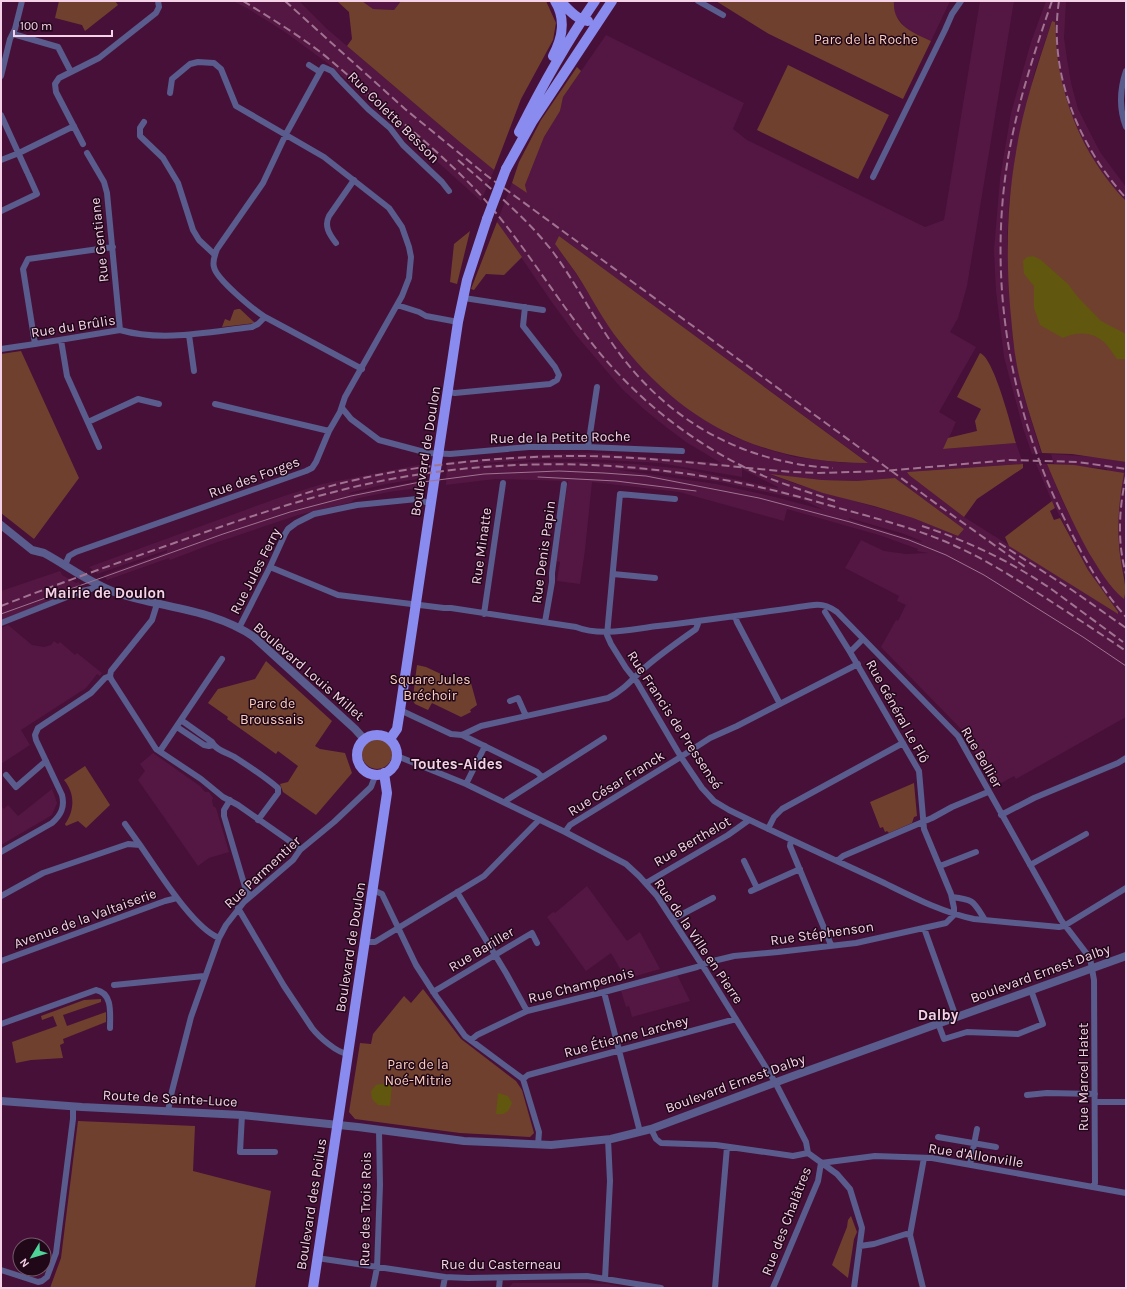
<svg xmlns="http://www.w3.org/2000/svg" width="1127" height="1289" font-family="Karla,sans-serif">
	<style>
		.built { fill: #541743; fill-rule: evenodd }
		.green { fill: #70402e }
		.water { fill: #61570f }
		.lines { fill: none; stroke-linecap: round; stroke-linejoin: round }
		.minor { stroke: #595c8c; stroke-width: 6 }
		.tertiary { stroke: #595c8c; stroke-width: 8 }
		.primary { stroke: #898bee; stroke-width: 10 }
		.tram { stroke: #a07391; stroke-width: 1 }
		.rail { stroke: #a07391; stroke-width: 2; stroke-dasharray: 8 4; stroke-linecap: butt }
		.primary-bridge { stroke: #898bee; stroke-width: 10 }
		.labels { text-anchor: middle; stroke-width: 3; stroke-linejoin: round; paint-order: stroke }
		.park-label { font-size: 14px; fill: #fbcebd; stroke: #200819 }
		.street-label { font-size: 14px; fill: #f5d2e7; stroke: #200819 }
		.neighbourhood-label { font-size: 15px; font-weight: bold; fill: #f5d2e7; stroke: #200819 }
	</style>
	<rect width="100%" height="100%" fill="#471038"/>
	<path class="built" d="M233 1H299L326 28 354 52 461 143 494 170 481 201 330 65 285 32 247 8Z
		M362 1H401L394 10 373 9Z
		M894 1H950L931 41 908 31 896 16 893 8Z
		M980 1H1014L967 286 958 318 950 332 976 347 939 412 956 422 944 449 1016 443 1023 464 907 472 909 475 964 517 1118 614 1088 570 1052 501 1036 464H1047L1064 504 1097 566 1110 585 1124 598 1126 594V717L1016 779 1014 776 994 787 962 730 881 647 896 620 898 621 906 605 897 601 899 596 845 568 861 540 884 551 906 554 928 553 917 551 918 549 879 535 787 509 784 521 679 492 592 482 585 550 580 584 557 581 560 562 556 561 568 481 495 479 446 485 447 462 533 455 596 453 721 463 686 442 666 427 645 410 622 389 576 335 551 301 497 222 512 183 527 193 525 185 544 137 560 111 563 97 606 35 744 103 733 129 747 140 925 227 944 220ZM559 236 867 462H868L845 463 795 457 763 448 730 435 669 394 644 370 619 341 575 272 555 244ZM545 459H586L660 463 742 477V469L778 487 777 488 684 469 635 464 586 462H532L477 465 484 463ZM613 469 648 471 721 482 803 500 824 510 775 497 716 484ZM772 475 822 480 856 481 895 478 964 529 958 536 913 518 796 484ZM849 518 904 534 922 541 921 542 851 520 849 519Z
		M1046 1H1066L1064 38 1067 59 1071 83 1078 109 1100 152 1126 187V201L1105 178 1093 160 1080 136 1072 116 1065 97 1060 75 1058 59 1055 22 1052 21 1035 71 1016 152 1009 203 1007 240 1013 341 1023 393 1041 453 1032 454 1023 428 1004 357 996 291 994 250 1000 179 1011 113 1031 42Z
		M1051 454 1096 457 1126 462 1124 472 1126 473V582L1122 569 1119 545 1118 523 1120 500 1107 469 1054 464Z
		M428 463 424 478 386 484 349 493 350 494 424 480V487L389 492 359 498 353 500 352 502 298 515 212 544 170 560 169 558 110 579 107 580 104 575 167 552V550L97 574V573L89 567 281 497 322 484Z
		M60 571 62 575 76 583 79 582 82 589 1 620V591Z
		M8 625 32 645 44 647 51 645 54 641 58 644 60 642 75 655 77 653 102 673 100 676 97 674 86 688 21 730 30 745 1 764V628Z
		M153 753 200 786 205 792H209L213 798 212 800 213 806 216 808 229 852 209 858 198 866 138 780 145 771 140 764Z
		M52 789 57 803 52 815 1 845V806L4 809 8 805 18 816Z
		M587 886 627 941 640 932 660 969 626 979 611 953 586 971 547 917 553 912 555 913Z
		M677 975 690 1001 632 1017 629 1006 626 1007 621 991Z
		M513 1283H587L607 1284 627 1288H508Z"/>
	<path class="green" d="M59 1H115L118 5 85 31 82 25 55 18Z
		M337 1H362L373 9 394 10 401 1H546L556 23 553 40 521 99 494 170 461 143 347 46 352 39 349 12Z
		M716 1H894C892 25 913 33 931 41L903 99 769 34Z
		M1052 21 1055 22C1056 35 1056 48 1058 61 1066 114 1089 163 1126 201V462L1072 454 1042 453C1033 424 1023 396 1017 366 1013 346 1012 326 1010 306 1006 254 1007 203 1016 152 1023 107 1038 64 1052 21Z
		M788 65 889 115 858 179 757 130Z
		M577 67 581 71 563 97 560 111 544 137 525 185 527 193 512 183 519 162 541 120Z
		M497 222 522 257 504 275 486 274 474 290 471 289Z
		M470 231 457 284 450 282 454 244Z
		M559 236 868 463C763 463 685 425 620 342 603 321 591 296 576 273 569 263 562 254 555 244Z
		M238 309H240L255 323 222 327 225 319 230 321 234 310Z
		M21 351 79 478 34 539 1 513V354Z
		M980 353C994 358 1011 426 1016 443L943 449 948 438 977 431 975 421 981 409 957 397Z
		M1023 464V468L977 499 964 517 909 475 907 472Z
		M1047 464 1074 465 1124 473C1120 496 1117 520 1119 544 1119 552 1121 560 1122 568 1124 579 1127 588 1124 599 1109 587 1099 569 1089 553 1073 524 1060 495 1047 464Z
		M770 474 822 480 856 481 895 478 964 529 958 536 913 518 874 506 823 493Z
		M1052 501 1055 508 1050 511 1054 520 1060 518 1088 570 1118 612V614L1009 546 1005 537Z
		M266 661 332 721 315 746 320 749 345 753 352 773 316 815 283 792 280 784 288 782 298 766 278 751 276 754 227 719 228 717 208 703 218 689 255 679Z
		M417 665 426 667 458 682 460 680 462 683 469 676 477 705 470 710 471 712 461 717 432 703 428 710 415 704 413 701V697Z
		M362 754a15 15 0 1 1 30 0a15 15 0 1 1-30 0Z
		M85 766 110 805 86 828 78 821 66 826 65 824C75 810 75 793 64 780Z
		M914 783 917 816 914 817 912 823 889 833 887 831 885 832 883 827 880 828 870 802Z
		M423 989 461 1039 516 1081 522 1090 534 1133 530 1137 460 1133 355 1119 349 1112 360 1043 371 1044 373 1034 404 996 411 1003Z
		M101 999V1002L63 1015 67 1026 106 1012V1022L63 1039 64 1043 60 1045 63 1058 31 1060 16 1063 12 1042 57 1026 53 1016 42 1020 41 1016 84 1000Z
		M78 1121 195 1126 193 1171 271 1191 255 1288H50L61 1258Z
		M851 1216 857 1232 854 1239 848 1278 832 1265 847 1227 848 1220Z"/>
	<path class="water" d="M1033 256 1041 260 1068 284 1077 296 1101 321 1126 334V359H1117C1113 354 1110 348 1105 343 1094 332 1077 331 1063 338L1040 325 1034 308V286L1024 274 1023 261 1027 257Z
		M381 1084 392 1085 390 1106 378 1105 372 1099 371 1091 376 1085Z
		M498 1093 508 1096 512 1103 508 1111 503 1114H496Z"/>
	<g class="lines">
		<path class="minor" d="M698 1 723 15
			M13 34 58 47 71 72
			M1126 71C1120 89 1119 109 1126 127
			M320 72 323 67 332 71 338 78 368 109 390 128 403 145 442 182 449 191
			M1 76 10 39 15 29 22 1
			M1 115 27 172
			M144 122 140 128V136L163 158 178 183 193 230 199 240 215 255
			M83 144 56 92 55 84 59 78 99 58 156 13 159 7 158 1
			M87 153 104 182 107 193 120 330
			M1 160 19 153 74 126
			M873 177 945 30 952 14 961 1
			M1 211 37 194 28 174
			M336 243C329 234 324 226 329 216L354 180
			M464 298 543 310
			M397 305 419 312 426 316 458 322
			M265 317C254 310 216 279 214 267 212 261 215 255 217 249L263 183 286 134 320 72 309 65
			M189 335 194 371
			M61 340 67 376 99 447
			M35 344 23 269 28 259 113 247
			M1 349 35 344 120 330C162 342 208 332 252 327L258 324 265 317 362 369
			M448 392 455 393 550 384 557 380 559 375 555 367 523 326 525 307
			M215 404 329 431
			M342 408 351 419 379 440 428 453 450 454 529 447H588L682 451
			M88 422 138 399 159 404
			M588 447 597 387
			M675 499 620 494 607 635 611 644 626 668 637 682 681 757 702 788 714 801 729 810C778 834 828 857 878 880 909 895 940 912 974 919L1059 927 1064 926 1126 888
			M65 565 69 556 76 552 306 471 312 468 316 462 329 431 340 412 345 397 402 296 409 278 411 257 409 247 402 227 389 208 324 157 236 106 221 69 214 63 198 62 190 64 172 79 170 93
			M270 567 338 595 444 608H451L576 627C601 637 632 629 658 626 710 620 762 612 814 605 824 604 830 607 837 612L958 736 1061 920 1090 958 1094 980 1095 1183 1093 1186
			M613 574 655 578
			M484 614 503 483
			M735 616 737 622 780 704
			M545 622 552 582V573L564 484
			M1 623 82 591 91 589 98 585
			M239 628 270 567 285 534 288 529 296 523 314 514 357 505 417 499 431 504
			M850 652 863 639
			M110 676 111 679 156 749 201 779 223 797 238 805 291 842 300 850
			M510 701 518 698 526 716
			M400 710 451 734 462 735 481 726 608 698C621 692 631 681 641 671 656 657 679 641 696 629L699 621
			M181 720 212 742C216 751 229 753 236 758 250 767 265 777 278 788V793L258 820
			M177 727 204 745 209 746 213 745
			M462 735 537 772 542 777
			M160 751 222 659
			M397 756 466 784 565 832 626 864 639 876 657 896 706 971 775 1082 806 1142 808 1153
			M6 775 16 787 46 761
			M466 784 485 746
			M230 800 224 810V816L245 887 250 896
			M507 800 604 738
			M1001 815 1034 798 1118 763 1126 758
			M125 824 140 845
			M768 829 774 817 782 809 903 743
			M565 832 570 825 679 758 710 738 737 726 858 664
			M791 840 790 846 831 945
			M1 852 52 823C61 815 65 807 62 795L36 740 35 735 38 728 91 693 105 678 110 676 111 671 152 620 157 604
			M744 861 757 888
			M837 861 843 856 932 818 952 807 988 792
			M1030 865 1086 834
			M940 866 976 852
			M646 883 728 835 749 820
			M373 890 382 894 416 965 436 996 465 1036 523 1079 539 1132 538 1145
			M751 891 800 869
			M457 892 506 973 527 1011
			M1 896 43 873 128 844 140 845C157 869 192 927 219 938
			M952 897C975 900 973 901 985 920
			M238 908 284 986 312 1028C319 1037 337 1053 348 1054
			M673 919 713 898
			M924 928 956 1017
			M365 942H375L484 876 539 820
			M1 961 165 901 177 898
			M114 985 204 976
			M433 992 532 933 537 943
			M604 992 640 1132
			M938 1023 944 1039 967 1032 1018 1034 1043 1024 1031 990
			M1 1024 96 990C113 993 110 1014 110 1028
			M471 1040 477 1035 527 1011 604 992 697 967 709 962 734 956 778 952 856 943 946 923 954 915V908L951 894 924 829 919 771 850 652 825 612
			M523 1079 528 1075 736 1019
			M1027 1095 1047 1093 1095 1094
			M1095 1102H1126
			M168 1111 172 1091 191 1017 219 938 226 925 244 902 293 860 300 850 334 822 371 787 374 779V774
			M242 1115 240 1152H275
			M651 1129 656 1139 661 1143 716 1145 793 1156 808 1153
			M938 1137 996 1147
			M808 1153 837 1174 850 1189 862 1228 854 1288
			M821 1163 875 1156 932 1158 1126 1193
			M970 1165 977 1129
			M860 1246 874 1244 906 1234 910 1235
			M317 1258 445 1277 468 1278 587 1276 661 1288
			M1 1270 38 1282 42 1281 47 1277 56 1253 73 1119V1106
			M605 1279 610 1181 608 1139
			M373 1288 377 1268 380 1185 379 1130
			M443 1288 445 1277
			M499 1288 500 1278
			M715 1288 727 1147
			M773 1288 818 1181 821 1163
			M923 1288 910 1235 924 1158"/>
		<path class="tertiary" d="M1 525 32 550 44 553C68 566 91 584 117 593 162 608 214 609 254 637L355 729 364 739
			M1 1101 82 1107 242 1115 358 1127 464 1141 551 1145 611 1139 651 1129 793 1076 1126 956"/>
		<path class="primary" d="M560 1C568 9 577 20 588 21
			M553 56C563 37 566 19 555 1
			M519 132C542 86 566 43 595 1
			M506 169 532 122 612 1
			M357 755a20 20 0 1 1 40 0a20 20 0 1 1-40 0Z
			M390 739 397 729 400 710 458 322 467 280 487 219
			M313 1288 387 793 384 773"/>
		<path class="tram" d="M538 477 616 481 696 491
			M1 614 223 534 290 512 351 496 415 483 484 474 559 471 604 473 646 476 759 498 850 522 909 540 946 555 984 575 1083 637 1126 666"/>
		<path class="rail" d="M243 1C269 17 295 33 319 51 342 69 363 89 385 108 417 134 448 161 476 190 516 233 546 283 581 329 624 388 681 436 746 468 775 482 805 491 835 501
			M285 1 405 109 486 175 938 505 1028 569
			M1052 1C1031 62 1011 123 1004 187 991 304 1015 422 1068 526 1084 559 1102 590 1126 617
			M1059 1C1048 72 1078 145 1126 198
			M458 160C492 190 525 216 553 252 575 282 592 315 614 346 666 420 742 463 833 468
			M1126 476C1119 509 1117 542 1126 574
			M294 497C384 467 489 456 583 456 653 457 722 466 792 472L818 473 883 471 1010 460 1078 462 1126 469
			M922 526C968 541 1014 563 1054 591 1077 608 1100 625 1123 642
			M999 543 1072 590 1126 628
			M1 606C60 583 120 562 180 541 248 517 315 494 386 480 533 452 685 462 828 505 874 518 921 529 964 550 991 563 1016 579 1041 595 1069 613 1098 632 1126 651"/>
		<path class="primary-bridge" d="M487 219 506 169"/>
	</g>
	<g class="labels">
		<g class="park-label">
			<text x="866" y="44">Parc de la Roche</text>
			<text x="430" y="684">Square Jules<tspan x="430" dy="16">Bréchoir</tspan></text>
			<text x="272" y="708">Parc de<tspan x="272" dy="16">Broussais</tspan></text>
			<text x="418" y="1069">Parc de la<tspan x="418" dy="16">Noé-Mitrie</tspan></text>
		</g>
		<g class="street-label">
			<text transform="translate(394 117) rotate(45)" y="5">Rue Colette Besson</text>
			<text transform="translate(99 240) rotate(-96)" y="5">Rue Gentiane</text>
			<text transform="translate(73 326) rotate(-9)" y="5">Rue du Brûlis</text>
			<text transform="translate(560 437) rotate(-1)" y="5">Rue de la Petite Roche</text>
			<text transform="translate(425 451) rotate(-81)" y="5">Boulevard de Doulon</text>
			<text transform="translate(254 477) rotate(-20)" y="5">Rue des Forges</text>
			<text transform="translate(481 546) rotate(-82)" y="5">Rue Minatte</text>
			<text transform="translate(543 552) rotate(-82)" y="5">Rue Denis Papin</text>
			<text transform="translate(255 571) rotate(-63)" y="5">Rue Jules Ferry</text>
			<text transform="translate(309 671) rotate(41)" y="5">Boulevard Louis Millet</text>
			<text transform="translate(898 711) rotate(61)" y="5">Rue Général Le Flô</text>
			<text transform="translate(675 720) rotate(57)" y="5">Rue Francis de Pressensé</text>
			<text transform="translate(982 757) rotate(60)" y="5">Rue Bellier</text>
			<text transform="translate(616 783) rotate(-32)" y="5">Rue César Franck</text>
			<text transform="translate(692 841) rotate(-30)" y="5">Rue Berthelot</text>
			<text transform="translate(262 872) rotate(-43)" y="5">Rue Parmentier</text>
			<text transform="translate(85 918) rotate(-20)" y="5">Avenue de la Valtaiserie</text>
			<text transform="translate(822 933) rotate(-8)" y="5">Rue Stéphenson</text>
			<text transform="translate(699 941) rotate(56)" y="5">Rue de la Ville en Pierre</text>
			<text transform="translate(350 947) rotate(-81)" y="5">Boulevard de Doulon</text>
			<text transform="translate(481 949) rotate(-31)" y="5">Rue Bariller</text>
			<text transform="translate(1040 973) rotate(-20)" y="5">Boulevard Ernest Dalby</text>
			<text transform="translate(581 985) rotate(-14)" y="5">Rue Champenois</text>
			<text transform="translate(626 1036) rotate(-15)" y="5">Rue Étienne Larchey</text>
			<text transform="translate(1083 1077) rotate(-90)" y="5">Rue Marcel Hatet</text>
			<text transform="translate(735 1083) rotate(-20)" y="5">Boulevard Ernest Dalby</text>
			<text transform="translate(170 1098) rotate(3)" y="5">Route de Sainte-Luce</text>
			<text transform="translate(976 1155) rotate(9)" y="5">Rue d'Allonville</text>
			<text transform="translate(311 1204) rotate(-81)" y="5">Boulevard des Poilus</text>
			<text transform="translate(365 1209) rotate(-89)" y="5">Rue des Trois Rois</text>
			<text transform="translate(786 1221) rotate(-69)" y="5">Rue des Chalâtres</text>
			<text x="501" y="1269">Rue du Casterneau</text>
		</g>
		<g class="neighbourhood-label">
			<text x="105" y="598">Mairie de Doulon</text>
			<text x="457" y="769">Toutes-Aides</text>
			<text x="938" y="1020">Dalby</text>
		</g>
	</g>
	<rect width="1127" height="1289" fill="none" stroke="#f5d2e7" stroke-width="4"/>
	<g transform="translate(32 1257) rotate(232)"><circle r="19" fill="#200819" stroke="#75596b"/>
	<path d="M0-3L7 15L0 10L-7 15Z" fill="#4ed399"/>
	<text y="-6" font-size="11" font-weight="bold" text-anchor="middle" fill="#f5d2e7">N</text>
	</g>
	<path d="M14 30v6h98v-6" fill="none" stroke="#f5d2e7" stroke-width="2"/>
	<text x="20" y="30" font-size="12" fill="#f5d2e7" stroke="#200819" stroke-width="3" paint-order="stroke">100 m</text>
</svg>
